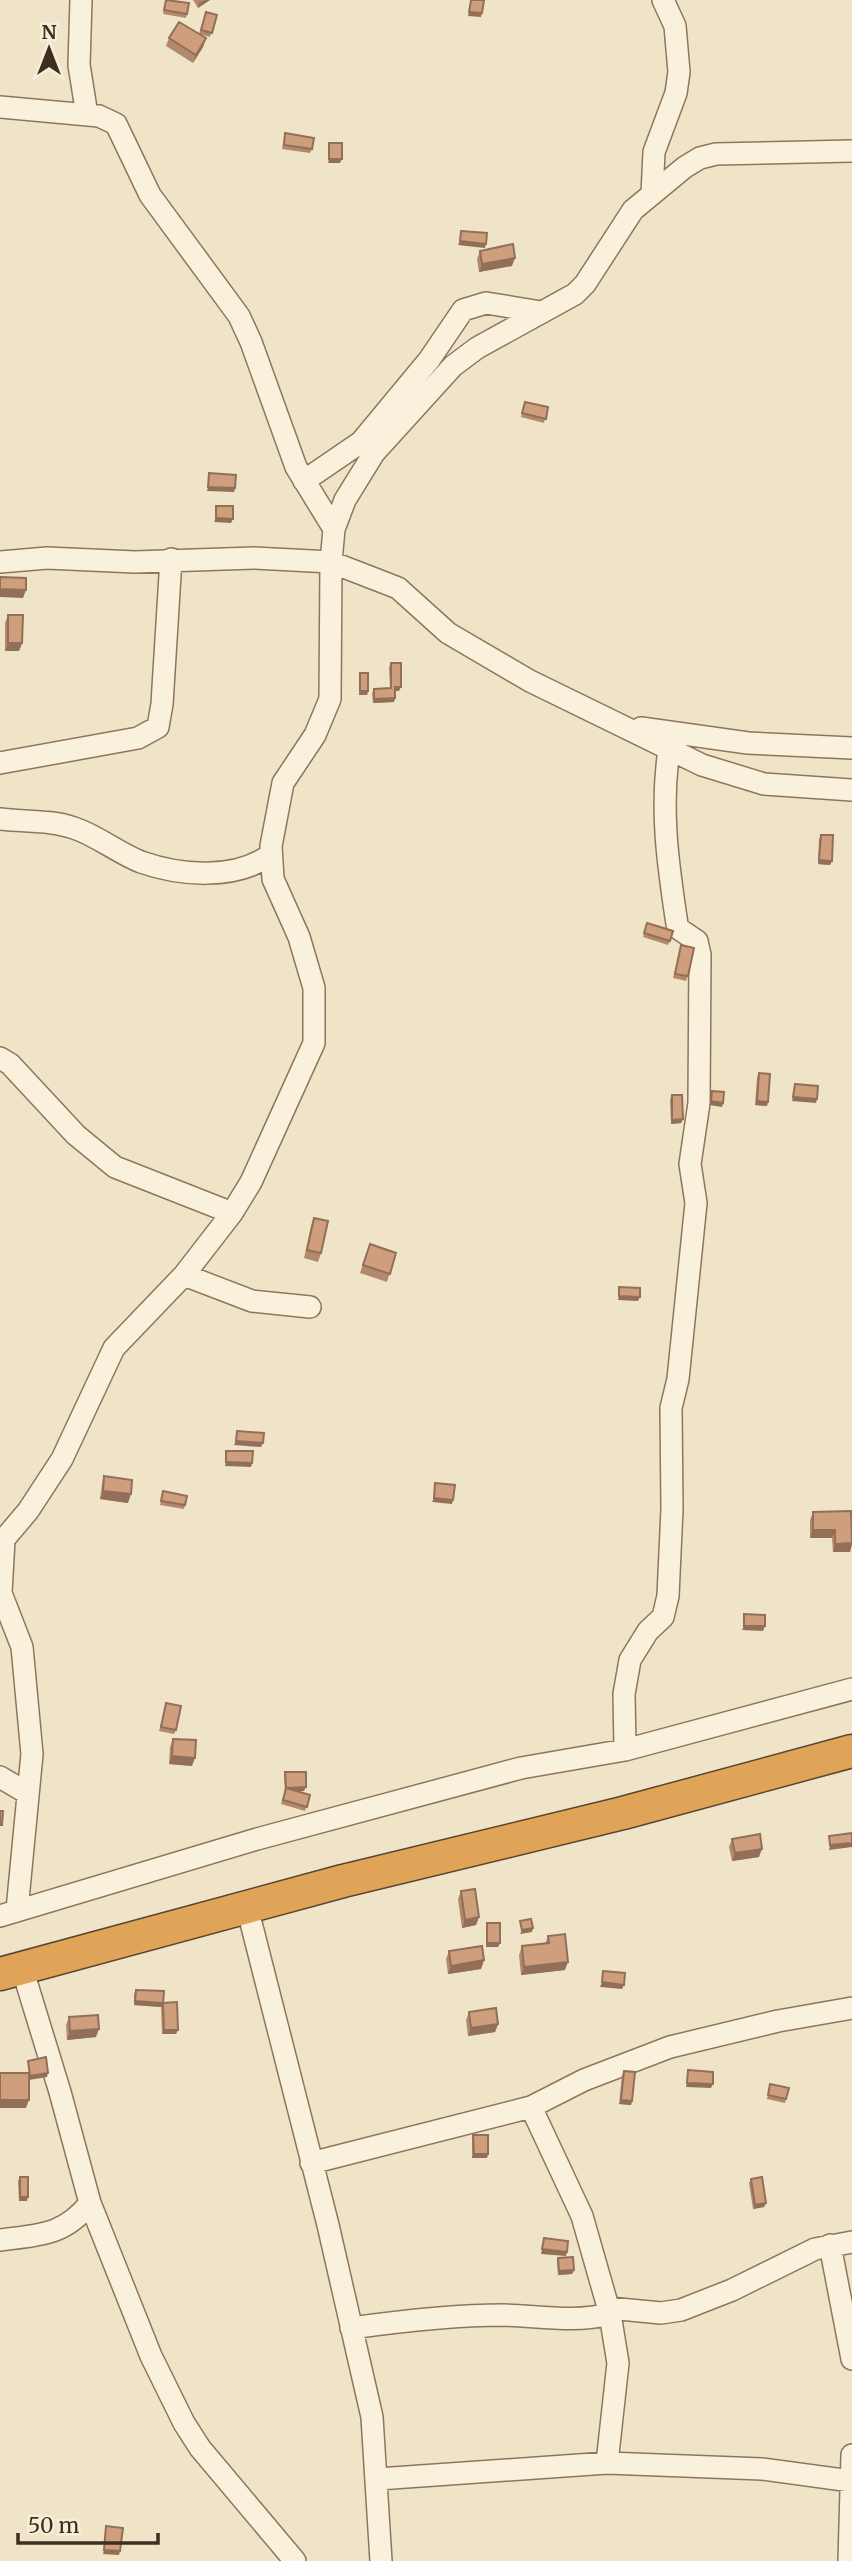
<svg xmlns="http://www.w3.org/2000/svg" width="852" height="2561" font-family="Merriweather,serif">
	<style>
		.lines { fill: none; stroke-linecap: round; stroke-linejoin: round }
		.minor-casing { stroke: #8d765c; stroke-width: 24 }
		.highway-casing { stroke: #5b4430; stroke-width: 35 }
		.minor { stroke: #faf1dc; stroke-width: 21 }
		.highway { stroke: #e0a458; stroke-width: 32 }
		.wall { fill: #b2896c }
		.shaded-wall { fill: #916f58 }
		.building { fill: #cf9f7d; stroke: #916f58; stroke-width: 2 }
	</style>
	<rect width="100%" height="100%" fill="#f0e4c8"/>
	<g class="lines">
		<defs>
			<path id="minor" d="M81 0 79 65 87 115
				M0 107 99 116 116 124 150 195 239 316 251 342 296 467 334 529
				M652 194 654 152 676 93 679 72 675 26 663 0
				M304 481 361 442 429 360 463 310 486 303 541 312
				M0 562 47 558 135 562 254 558 331 562 398 588 448 633 530 681 702 765 764 784 852 790
				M641 728 748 743 852 748
				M0 763 138 738 158 727 162 704 171 559
				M0 819C25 822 51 820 74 828 98 836 118 853 141 862 181 876 235 880 270 855
				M0 1058 10 1064 76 1135 115 1167 232 1213
				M184 1275 252 1301 310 1307
				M4 1540 1 1593 22 1647 32 1754 17 1910
				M0 1544 28 1511 62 1459 114 1348 184 1275 232 1213 251 1182 314 1043V988L299 937 273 879 271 846 283 783 315 735 330 699 331 562 334 529 345 500 374 453 453 366 477 348 575 294 585 284 633 210 685 167 700 158 716 154 852 151
				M625 1750 624 1694 630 1660 648 1631 663 1617 668 1596 672 1509 671 1408 678 1379 696 1203 690 1164 699 1103 700 955 697 941 679 929 677 924C668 865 660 809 669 750
				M0 1777 27 1793
				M247 1907 328 2225 372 2417 381 2561
				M0 1916 257 1839 521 1768 625 1750 852 1689
				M22 1968 60 2092 90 2203 151 2356 184 2423 200 2448 295 2561
				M531 2107 582 2216 610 2314 618 2363 607 2463
				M311 2163 531 2107 584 2080 670 2047 778 2021 852 2008
				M0 2240C38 2235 64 2236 90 2203
				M830 2245 852 2359
				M609 2308 661 2313 681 2310 732 2290 815 2249 852 2242
				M351 2328C402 2321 452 2315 503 2315 540 2316 574 2323 610 2314
				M378 2479 607 2463 762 2469 851 2481
				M849 2561 852 2455"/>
			<path id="highway" d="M0 1974 343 1881 623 1813 852 1751"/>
		</defs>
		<use href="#minor" class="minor-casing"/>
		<use href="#highway" class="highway-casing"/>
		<use href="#minor" class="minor"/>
		<use href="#highway" class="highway"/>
	</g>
	<path class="wall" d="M166 0 187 14 186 18 163 14Z
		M193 0H210L198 8Z
		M206 12 217 15 210 37 199 34Z
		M169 38H206L203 47 193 63 166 46Z
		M285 133 312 149 310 153 282 149Z
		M480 251 512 266 479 272 477 259Z
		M525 402 548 407 544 423 521 417Z
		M8 615 22 643 19 651H5V623Z
		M391 663 399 691H395L394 702 373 703 372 693 374 689 390 688 389 667Z
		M360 673 368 691 367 695H359V677Z
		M821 835 832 861 830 865 818 864 819 839Z
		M647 923 670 941 668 945 643 937Z
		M681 945 688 976 686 981 673 978Z
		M759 1073 767 1106 755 1105 757 1078Z
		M672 1095 683 1119 681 1123 671 1124 670 1099Z
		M314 1218 321 1253 318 1262 304 1258 311 1226Z
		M370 1244 396 1253 387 1282 360 1273Z
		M104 1476 128 1503 100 1499 102 1484Z
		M163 1491 185 1505 184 1509 160 1505Z
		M851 1511 852 1545 850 1552H833L832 1538H810V1520L813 1512Z
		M166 1703 176 1730 174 1734 159 1731Z
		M173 1739 192 1766 169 1764 170 1747Z
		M285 1772 304 1791H298L310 1795 305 1811 281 1804 285 1792 284 1776Z
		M732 1839 759 1857 732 1861 729 1847Z
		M461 1891 479 1917 476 1925 462 1928 458 1899Z
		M487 1923 500 1943 498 1947H486V1927Z
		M548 1936 565 1970 521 1975 519 1955 522 1946 545 1944Z
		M449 1951 484 1960 481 1969 448 1974 446 1959Z
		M136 1990 163 2003 176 2034H162L161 2007 134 2005V1994Z
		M469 2012 498 2024 495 2032 468 2036 466 2020Z
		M69 2017 96 2037 67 2040 66 2025Z
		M624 2071 632 2101 631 2105 619 2104 622 2075Z
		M770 2084 786 2099 785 2103 767 2099Z
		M473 2135 488 2154 487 2158H472V2139Z
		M20 2177 27 2201H19L18 2181Z
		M751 2179 766 2203 764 2207 753 2209 749 2183Z
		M558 2258 574 2270 572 2274 558 2275 557 2262Z"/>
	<path class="shaded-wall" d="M205 0H210L198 8 199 3Z
		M469 12 482 13 481 17 468 16Z
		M206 38 203 47 193 63 196 55Z
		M329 159H342L340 163H328Z
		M460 241 486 244 485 248 458 245Z
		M515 258 512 266 479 272 482 264Z
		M208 487 235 488 234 492 207 491Z
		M216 518 233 519 231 523 214 522Z
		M0 589 26 590 23 598 0 597Z
		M8 643H22L19 651H5Z
		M395 687H401L399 691H394Z
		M360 691H368L367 695H359Z
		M395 698 394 702 373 703 374 699Z
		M819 860 832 861 830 865 818 864Z
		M793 1097 817 1099 816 1103 792 1101Z
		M711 1101 723 1103 722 1107 709 1105Z
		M757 1101 768 1102 767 1106 755 1105Z
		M683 1119 681 1123 671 1124 672 1120Z
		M619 1296 640 1297 638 1301 618 1300Z
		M236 1441 263 1443 261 1447 234 1445Z
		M226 1462 252 1463 251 1467 225 1466Z
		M103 1491 131 1494 128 1503 100 1499Z
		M434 1498 453 1500 452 1504 432 1502Z
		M813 1530H835L832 1538H810Z
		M852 1543 850 1552H833L835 1544Z
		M744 1626H765L763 1631 742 1630Z
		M172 1756 195 1758 192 1766 169 1764Z
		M306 1787 304 1791 284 1792 286 1788Z
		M852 1843V1847L829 1850 830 1845Z
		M762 1849 759 1857 732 1861 735 1853Z
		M479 1917 476 1925 462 1928 465 1920Z
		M533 1928 532 1932 520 1934 522 1930Z
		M487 1943H500L498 1947H486Z
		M484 1960 481 1969 448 1974 451 1966Z
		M568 1962 565 1970 521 1975 524 1967Z
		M602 1982 624 1985 622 1989 600 1987Z
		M135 2001 163 2003 161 2007 134 2005Z
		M498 2024 495 2032 468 2036 471 2028Z
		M99 2029 96 2037 67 2040 70 2031Z
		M164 2030H178L176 2034H162Z
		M48 2073 47 2077 29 2080 30 2076Z
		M687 2083 713 2084 711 2088 686 2087Z
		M0 2100H29L26 2108H0Z
		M621 2100 632 2101 631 2105 619 2104Z
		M474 2154H488L487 2158H472Z
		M20 2197H28L27 2201H19Z
		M766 2203 764 2207 753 2209 755 2205Z
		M542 2249 567 2252 566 2256 541 2254Z
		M574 2270 572 2274 558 2275 559 2271Z
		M104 2550 120 2551 119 2555 103 2554Z"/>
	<path class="building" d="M166 0 189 3 187 14 164 10Z
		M471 0H484L482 13 469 12Z
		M206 12 217 15 212 33 201 30Z
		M179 22 206 38 196 55 169 38Z
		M285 133 314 138 312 149 284 145Z
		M329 143H342V159H329Z
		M461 231 487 233 486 244 460 241Z
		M513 244 515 258 482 264 480 251Z
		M525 402 548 407 546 419 522 413Z
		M209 473 236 475 235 488 208 487Z
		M216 506H233V519L216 518Z
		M0 577 26 578V590L0 589Z
		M8 615H23L22 643H8Z
		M391 663H401V687H395V698L374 699V689L391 688Z
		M360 673H368V691H360Z
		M821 835H833L832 861 819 860Z
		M647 923 673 931 670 941 644 933Z
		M681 945 694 948 688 976 675 974Z
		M759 1073 770 1074 768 1102 757 1101Z
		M795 1084 818 1086 817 1099 793 1097Z
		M712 1091 724 1092 723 1103 711 1101Z
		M672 1095H682L683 1119 672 1120Z
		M314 1218 328 1221 321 1253 307 1250Z
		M370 1244 396 1253 390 1274 363 1265Z
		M619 1287 640 1288V1297L619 1296Z
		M237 1431 264 1433 263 1443 236 1441Z
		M226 1451H253L252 1463 226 1462Z
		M104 1476 132 1480 131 1494 103 1491Z
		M435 1483 455 1485 453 1500 434 1498Z
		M163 1491 187 1496 185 1505 161 1501Z
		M851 1511 852 1543 835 1544V1530H813V1512Z
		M744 1614 765 1615V1626H744Z
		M166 1703 181 1706 176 1730 161 1727Z
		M173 1739 196 1740 195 1758 172 1756Z
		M285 1772H306V1787L286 1788Z
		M286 1788 310 1795 307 1807 283 1800Z
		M0 1811H3L2 1825H0Z
		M852 1833V1843L830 1845 829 1836Z
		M760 1834 762 1849 735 1853 732 1839Z
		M475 1889 479 1917 465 1920 461 1891Z
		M531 1919 533 1928 522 1930 520 1921Z
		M487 1923H500V1943H487Z
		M565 1934 568 1962 524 1967 522 1946 549 1943 548 1936Z
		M482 1946 484 1960 451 1966 449 1951Z
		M603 1971 625 1973 624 1985 602 1982Z
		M136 1990 164 1991 163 2003 135 2001Z
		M177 2002 178 2030H164L163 2003Z
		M496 2008 498 2024 471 2028 469 2012Z
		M98 2015 99 2029 70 2031 69 2017Z
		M46 2057 48 2073 30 2076 28 2061Z
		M688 2070 713 2072V2084L687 2083Z
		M624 2071 635 2072 632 2101 621 2100Z
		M0 2073H29V2100H0Z
		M770 2084 789 2088 786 2099 768 2095Z
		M473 2135H488V2154H474Z
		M20 2177H28V2197H20Z
		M762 2177 766 2203 755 2205 751 2179Z
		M544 2238 568 2241 567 2252 542 2249Z
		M573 2257 574 2270 559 2271 558 2258Z
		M106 2526 123 2528 120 2551 104 2550Z"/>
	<g transform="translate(49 49)" stroke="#f7eed8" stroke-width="5" paint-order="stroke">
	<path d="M0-5L12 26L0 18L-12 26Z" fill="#3d2e20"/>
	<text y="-10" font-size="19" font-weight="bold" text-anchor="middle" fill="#3d2e20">N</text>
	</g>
	<path d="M18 2533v10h140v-10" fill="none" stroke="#3d2e20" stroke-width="3.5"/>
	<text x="28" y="2533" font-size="21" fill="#3d2e20" stroke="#f7eed8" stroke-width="5" paint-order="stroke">50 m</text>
</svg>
